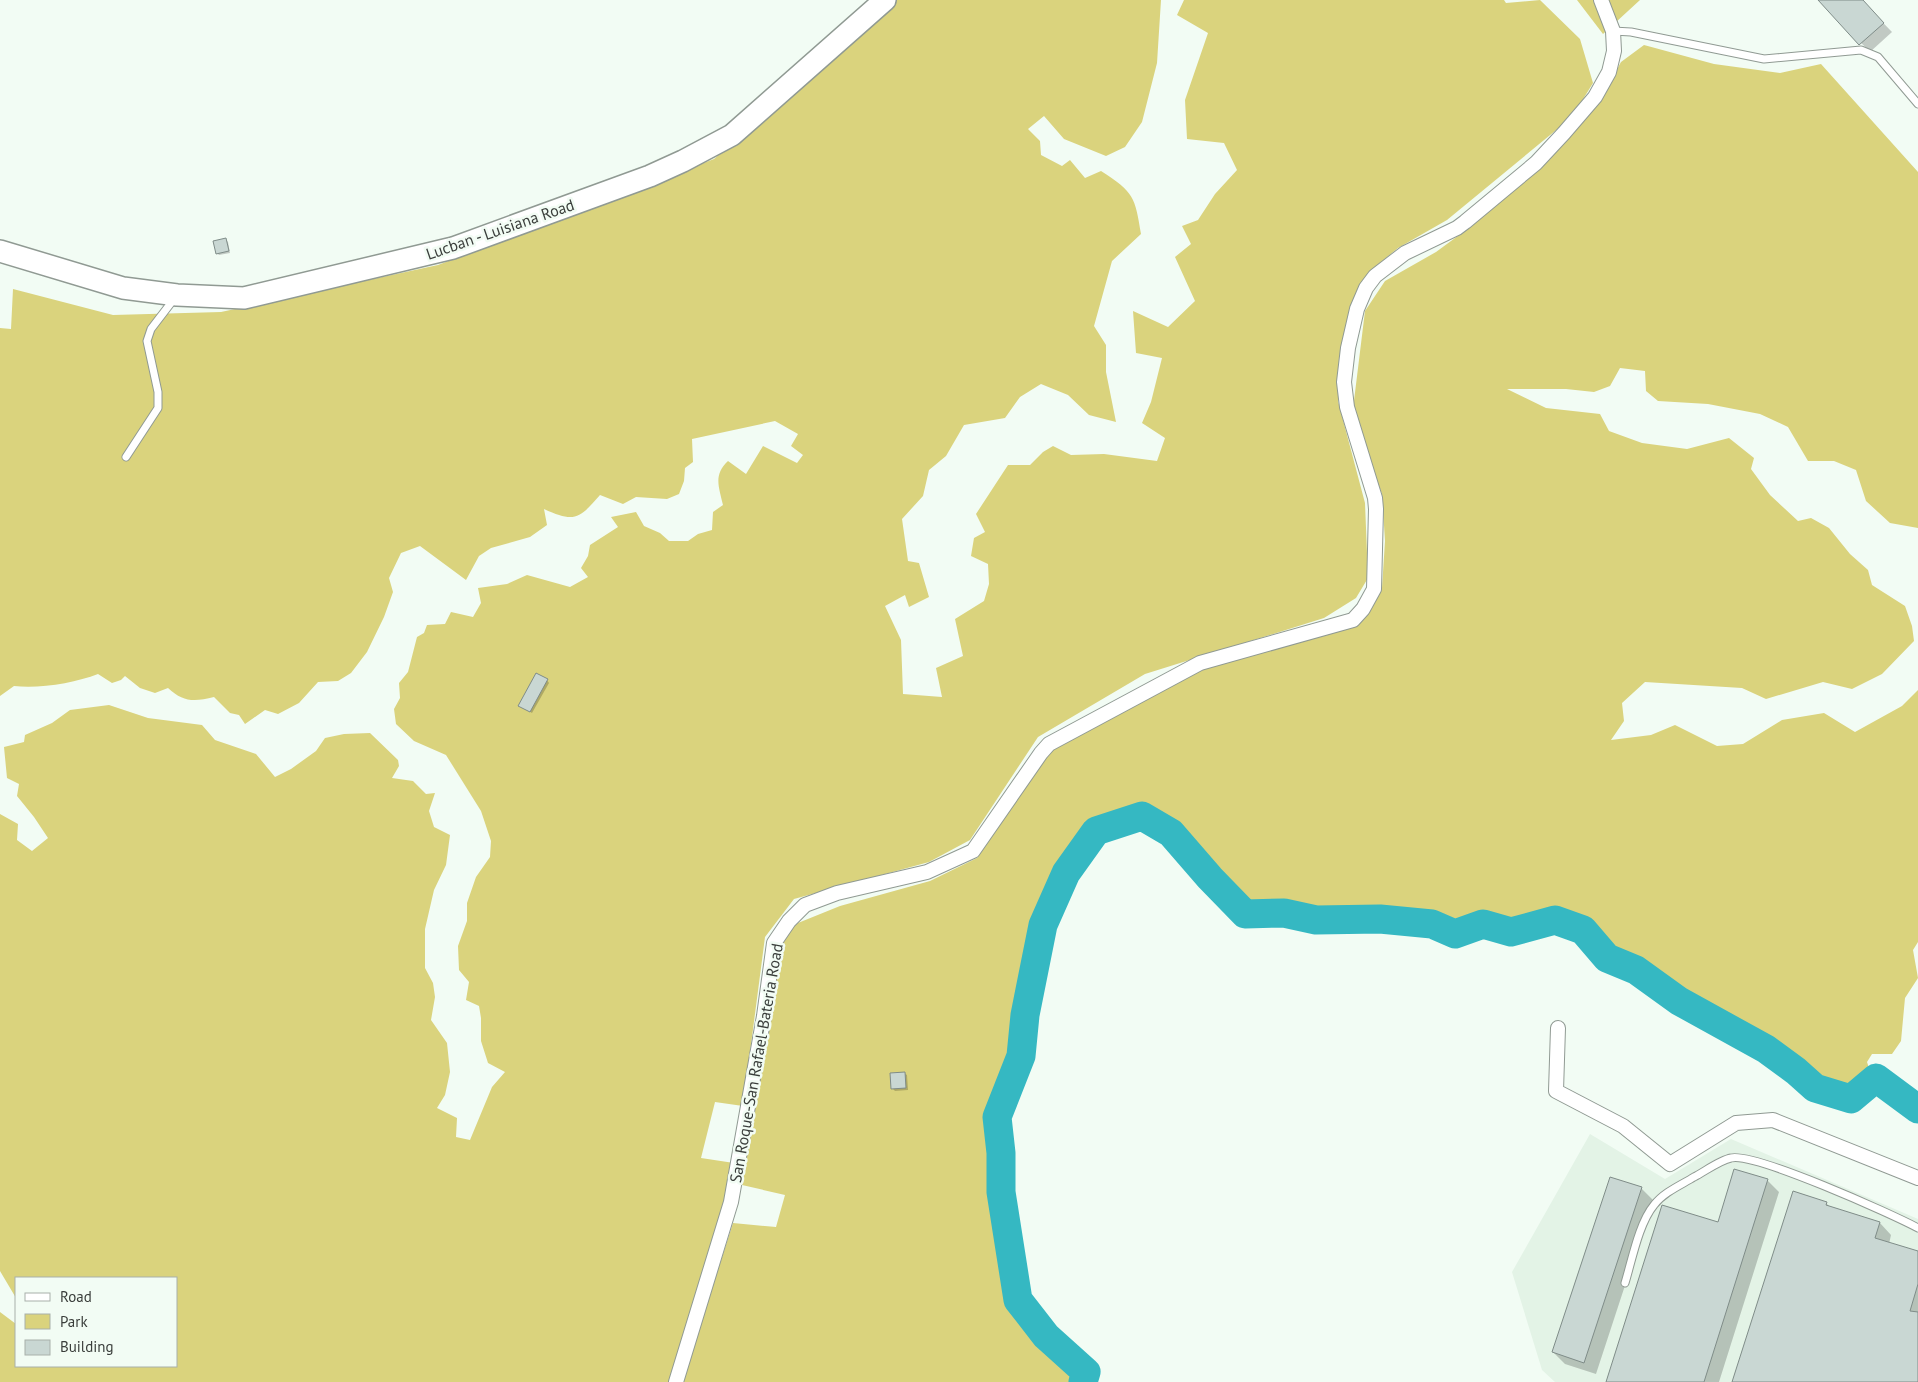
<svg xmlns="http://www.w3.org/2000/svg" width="1918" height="1382" font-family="'PT Sans',sans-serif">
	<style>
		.built { fill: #e3f3e6 }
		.green { fill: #dad37d }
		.shadow { fill: #0003 }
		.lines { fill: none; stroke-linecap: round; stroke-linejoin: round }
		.river { stroke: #35b8c2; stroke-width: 29 }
		.building { fill: #c9d7d3; stroke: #7f8c88 }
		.lane-casing { stroke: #909a93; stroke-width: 9 }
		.street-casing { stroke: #909a93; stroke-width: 16 }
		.primary-casing { stroke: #909a93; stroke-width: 24 }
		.lane { stroke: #fff; stroke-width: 7 }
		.street { stroke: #fff; stroke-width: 14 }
		.primary { stroke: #fff; stroke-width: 21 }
		.labels { text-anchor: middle; stroke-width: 5; stroke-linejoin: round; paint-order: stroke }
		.street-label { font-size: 16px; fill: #3a3e3b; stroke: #f2fcf4 }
	</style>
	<rect width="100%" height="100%" fill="#f2fcf4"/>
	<path class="built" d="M1590 1134 1665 1179 1731 1139 1918 1219V1382H1555L1542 1370 1512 1272Z"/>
	<path class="green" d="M888 0H1161L1157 63 1142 122 1125 147 1106 156 1064 139 1044 116 1028 129 1040 141 1041 155 1062 166 1070 160 1085 178 1101 171C1134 192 1135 197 1141 234L1112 261 1094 326 1106 345V372L1116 422 1089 415 1068 395 1041 384 1020 397 1005 418 964 425 946 456 929 470 923 496 902 519 908 561 919 563 929 597 909 607 905 595 885 606 901 640 903 694 942 697 936 668 963 656 955 619 984 601 989 584 988 564 971 556 974 538 985 532 976 514 1008 465H1030L1043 452 1053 446 1071 455 1104 454 1157 461 1165 438 1142 423 1151 402 1162 358 1136 353 1133 311 1168 327 1195 301 1175 257 1191 244 1182 226 1198 220 1215 194 1237 170 1224 143 1187 139 1185 100 1208 33 1177 15 1184 0H1504L1506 3 1540 0 1580 39 1593 83 1572 117 1447 220 1398 248 1369 272 1339 357 1338 401 1365 503 1368 578 1356 598 1324 618 1145 674 1038 737 970 840 929 862 794 899 765 937 743 1106 715 1102 701 1158 734 1163 727 1201 670 1382H0V1312L16 1324V1366H176V1278H16V1298L0 1271V814L18 824 17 840 32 851 48 838 34 817 17 796 19 784 7 778 4 747 24 742 25 735 52 723 70 710 109 705 148 718 202 725 215 740 256 754 275 777 291 769 316 751 325 738 344 734 370 733 398 760 399 766 392 778 413 781 426 794 435 793 429 811 434 827 450 835 446 865 434 890 425 929V968L433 983 435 997 431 1020 447 1043 450 1072 445 1095 437 1108 457 1118 456 1137 470 1140 492 1087 505 1072 488 1063 481 1041V1018L479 1006 466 1000 469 982 459 970 458 946 467 921V903L476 877 490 857 491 841 481 811 446 755 414 741 396 724 394 709 400 698 399 683 408 672 417 637 424 633 427 625 445 624 451 612 473 617 481 603 478 588 507 584 527 575 570 587 588 577 581 568 588 556 590 545 618 527 611 517 636 512 644 526 660 533 669 541H688L698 534 712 530 713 512 723 505C719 487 713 475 728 461L746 474 763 446 797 463 803 455 791 446 798 434 775 421 692 439 693 462 685 468 684 481 679 494 667 499 636 497 623 504 600 495C579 519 575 523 544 509L547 525 530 537 491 548 479 556 466 580 420 546 401 553 389 578 393 592 384 617 367 652 351 673 338 681 318 682 299 703 278 714 265 710 245 724 239 715 230 713 214 697C194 702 183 702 168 688L155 693 140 688 125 676 121 680 112 683 98 674C75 683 39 689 14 686L0 696V328L11 329 13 289 113 315 221 312 438 265 714 159 781 101Z
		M1577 0H1640L1603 34Z
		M1644 45 1714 64 1780 73 1821 64 1918 172V528L1890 523 1866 501 1856 470 1834 461H1808L1788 427 1760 414 1708 404 1658 401 1646 391 1645 371 1620 368 1610 386 1594 392 1566 389H1507L1546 408 1600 414 1609 431 1642 443 1687 449 1729 438 1754 458 1751 469 1770 495 1798 521 1811 518 1829 528 1850 554 1868 570 1872 585 1905 606 1912 626 1914 641 1882 674 1852 689 1823 682 1766 699 1742 688 1645 682 1622 703 1624 721 1611 740 1651 735 1675 725 1717 746 1743 744 1782 720 1824 713 1855 732 1902 706 1918 690V942L1913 950 1918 978 1905 998 1901 1041 1892 1054H1872L1867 1062 1871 1074 1851 1091 1819 1083 1799 1064 1767 1044 1683 998 1642 964 1613 956 1585 923 1556 911 1512 924 1485 915 1455 926 1440 917 1388 911 1251 906 1180 829 1141 808 1093 822 1061 866 1036 922 1018 1013 1014 1053 990 1115 999 1235 1013 1306 1083 1374 1080 1382H682L733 1223 776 1227 785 1195 742 1185 765 1048 778 949 793 925 840 906 930 881 977 858 1044 755 1203 667 1354 626 1382 588 1385 541 1382 494 1352 417 1365 311 1385 281 1436 252 1466 230 1509 192 1602 97 1621 62Z"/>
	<path class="shadow" d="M1825 0H1861L1892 32 1870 52 1822 3Z
		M226 240 228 242 230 253 219 255 217 253Z
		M547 680 549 683 532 713 520 706Z
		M904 1073 907 1075 908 1090 895 1091 893 1089Z
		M1767 1180 1779 1192 1719 1382H1608L1719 1224Z
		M1641 1188 1653 1200 1596 1374 1565 1364 1553 1352Z
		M1826 1203 1831 1208 1880 1223 1891 1235 1889 1244 1918 1253V1363L1902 1382H1733Z"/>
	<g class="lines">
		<path class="river" d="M1083 1382 1086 1372 1046 1336 1018 1300 1001 1192V1153L997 1117 1021 1056 1025 1015 1043 925 1066 873 1096 831 1142 816 1171 833 1210 878 1245 914 1284 913 1316 920 1380 919 1432 924 1455 934 1483 924 1511 932 1555 920 1583 930 1607 958 1636 970 1679 1001 1766 1049 1796 1071 1815 1088 1851 1099 1876 1078 1918 1109"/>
	</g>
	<path class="building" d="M1818 0H1863L1884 23 1859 45Z
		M226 238 229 251 216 254 213 241Z
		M536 673 548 679 530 712 518 706Z
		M905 1072 906 1088 891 1089 890 1073Z
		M1734 1169 1768 1179 1704 1382H1606L1662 1205 1718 1222Z
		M1610 1177 1642 1187 1584 1363 1552 1352Z
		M1793 1191 1827 1202 1826 1205 1880 1222 1875 1238 1918 1251V1284L1910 1311 1918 1312V1382H1732Z"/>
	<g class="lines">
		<defs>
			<path id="lane" d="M1613 31 1631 32 1764 59 1861 50 1878 57 1918 104
				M126 457 158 408V392L147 341 151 329 174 299
				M1625 1283C1632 1260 1639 1223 1654 1205 1664 1192 1681 1185 1694 1177 1704 1172 1720 1160 1731 1158 1754 1152 1892 1214 1918 1228"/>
			<path id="street" d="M1558 1028 1556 1091 1623 1126 1670 1164 1736 1123 1773 1120 1918 1178
				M676 1382 731 1202 764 1016 774 943 789 921 805 905 837 893 927 872 973 851 1041 753 1049 744 1200 663 1353 620 1363 609 1374 589 1376 509 1375 498 1347 407 1344 382 1348 348 1357 309 1366 288 1375 276 1405 253 1457 228 1465 222 1536 163 1564 133 1595 97 1609 72 1614 51 1613 31 1601 0"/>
			<path id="primary" d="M0 251 123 288 177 295 244 298 453 248 650 176 683 161 732 135 885 0"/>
		</defs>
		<use href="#lane" class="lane-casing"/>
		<use href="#street" class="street-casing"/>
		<use href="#primary" class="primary-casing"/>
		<use href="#lane" class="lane"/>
		<use href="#street" class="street"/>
		<use href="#primary" class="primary"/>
	</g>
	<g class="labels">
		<g class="street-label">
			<text transform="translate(500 229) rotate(-19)" y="6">Lucban - Luisiana Road</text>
			<text transform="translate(756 1063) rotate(-80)" y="6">San Roque-San Rafael-Bateria Road</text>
		</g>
	</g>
	<rect x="15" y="1277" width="162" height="90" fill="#f2fcf4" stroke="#a8b0aa"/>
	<rect x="25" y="1293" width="25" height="8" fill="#ffffff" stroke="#a8b0aa"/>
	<text x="60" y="1302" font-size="15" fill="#3a3e3b">Road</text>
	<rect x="25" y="1314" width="25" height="15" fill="#dad37d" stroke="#a8b0aa"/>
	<text x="60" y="1327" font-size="15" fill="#3a3e3b">Park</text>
	<rect x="25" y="1340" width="25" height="15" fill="#c9d7d3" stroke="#a8b0aa"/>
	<text x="60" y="1352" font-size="15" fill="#3a3e3b">Building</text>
</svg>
